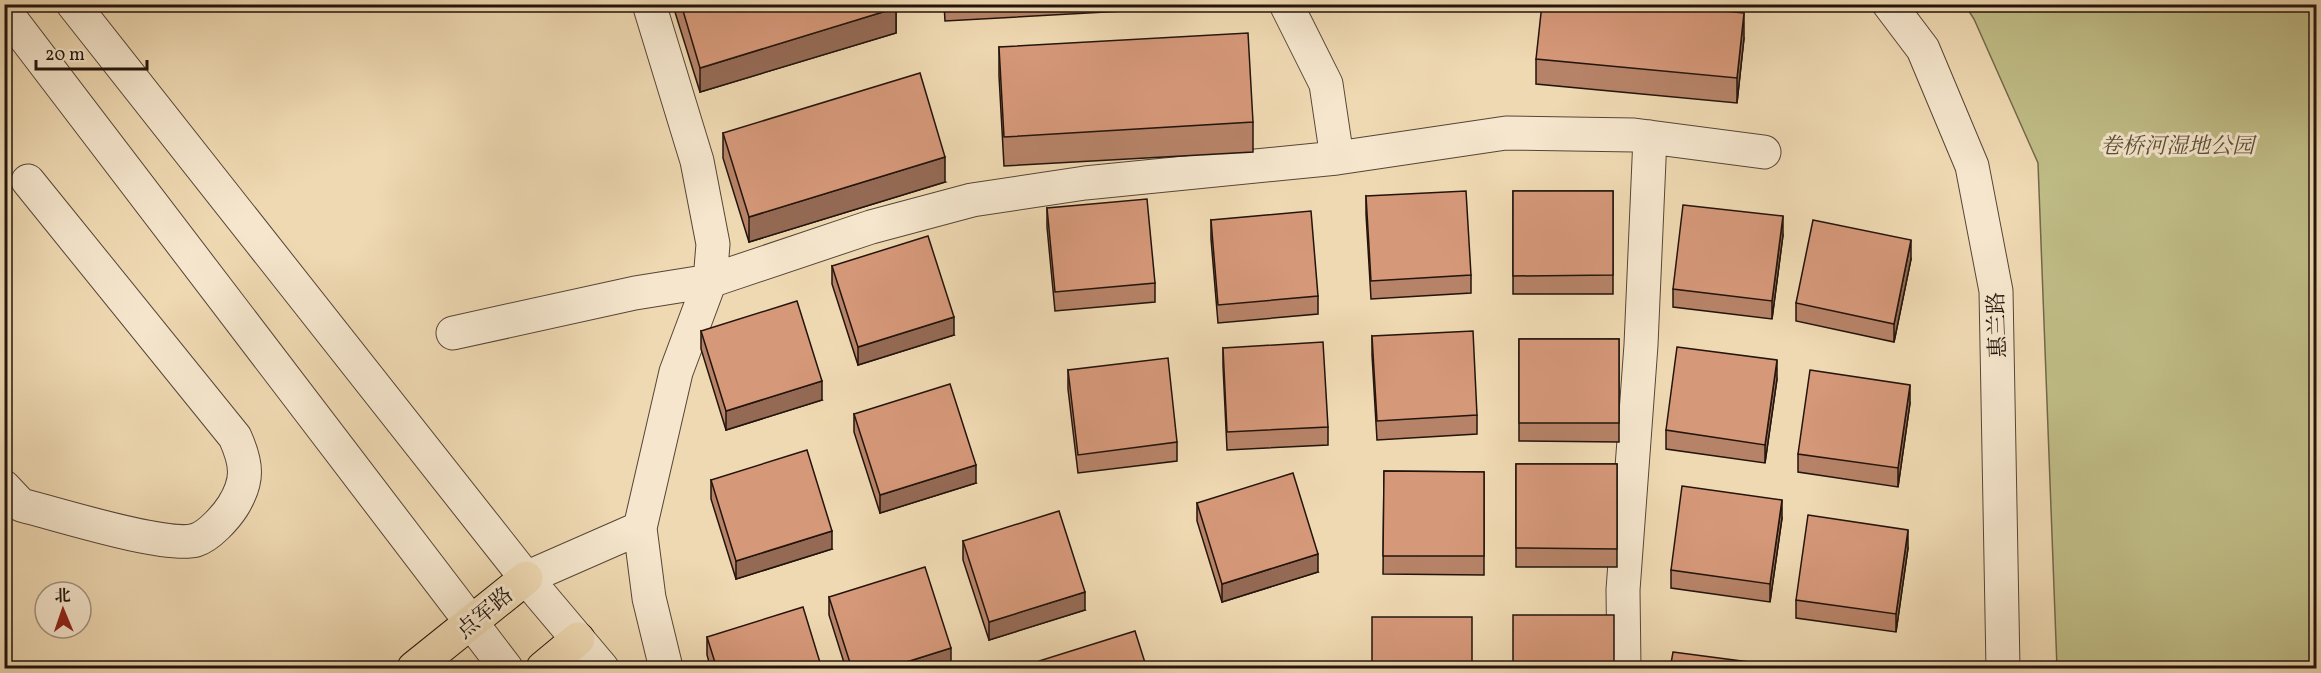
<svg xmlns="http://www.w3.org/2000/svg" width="2321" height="673" font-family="Vollkorn,'Noto Serif SC',serif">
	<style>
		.green { fill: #c0bd87; stroke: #72684a; stroke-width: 1.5 }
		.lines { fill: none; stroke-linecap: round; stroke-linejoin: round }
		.minor-casing { stroke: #564536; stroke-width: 35 }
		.major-casing { stroke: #23140c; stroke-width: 35 }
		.minor { stroke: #f5e6cd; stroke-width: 33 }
		.major { stroke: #efd9b2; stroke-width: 33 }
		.wall { fill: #b78368; stroke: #23140c; stroke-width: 1.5 }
		.shaded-wall { fill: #956a55; stroke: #23140c; stroke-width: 1.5 }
		.building { fill: #d59879; stroke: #23140c; stroke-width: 1.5 }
		.labels { text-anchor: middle; stroke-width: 6; stroke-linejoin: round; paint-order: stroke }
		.park-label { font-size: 22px; font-style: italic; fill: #5a4f37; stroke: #f5e6cd }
		.street-label { font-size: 22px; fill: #23140c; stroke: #f5e6cd }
	</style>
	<rect width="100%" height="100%" fill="#efd9b2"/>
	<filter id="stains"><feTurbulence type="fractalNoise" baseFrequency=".00333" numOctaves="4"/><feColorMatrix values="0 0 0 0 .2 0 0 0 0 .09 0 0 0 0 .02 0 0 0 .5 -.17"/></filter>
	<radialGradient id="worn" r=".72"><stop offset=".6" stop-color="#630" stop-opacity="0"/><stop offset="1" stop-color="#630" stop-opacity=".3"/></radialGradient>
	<path class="green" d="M1965 5H2316V668H2057L2038 163 1974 19Z"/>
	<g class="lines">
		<defs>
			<path id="minor" d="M73 4 526 578 602 668
				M649 4 697 161 713 244 710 281 676 372 640 528 649 598 666 668
				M1286 4 1326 84 1337 158
				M1889 4 1923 49 1972 166 1996 291 2003 668
				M4 10 506 668
				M453 333 635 293 710 281 871 227 972 200 1085 183 1337 158 1506 133 1634 135 1764 152
				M4 487 21 505C57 514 167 549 196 540 209 536 226 517 233 506 249 480 247 464 235 437L28 181
				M526 578 640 528
				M1624 668 1623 590 1641 345 1650 137"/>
			<path id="major" d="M414 668 526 578
				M543 668 578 639"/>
		</defs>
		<use href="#minor" class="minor-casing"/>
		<use href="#major" class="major-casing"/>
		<use href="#minor" class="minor"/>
		<use href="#major" class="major"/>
	</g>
	<path class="wall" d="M674 4H896V33L700 92 674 9Z
		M944 4H1195V7L945 21Z
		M1744 38 1737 103 1536 84V59Z
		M999 47 1253 122V152L1004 166 999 76Z
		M723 133 945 182 749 242 723 158Z
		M1513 191H1613V294H1513Z
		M1366 196 1471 275V293L1371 299 1366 214Z
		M1047 208 1155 283V302L1055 311 1047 227Z
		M1211 220 1318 296V314L1218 323 1211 239Z
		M1783 235 1772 319 1673 307V289Z
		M1911 259 1894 342 1796 321V303Z
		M832 266 954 335 858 365 832 284Z
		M701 331 822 400 726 430 701 349Z
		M1372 336 1477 415V434L1377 440 1372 355Z
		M1519 339H1619V442L1519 441Z
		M1223 348 1328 427V445L1227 450 1223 366Z
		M1068 370 1177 442V461L1078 473 1068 389Z
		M1777 379 1765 463 1666 449V430Z
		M1910 403 1898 487 1798 472V454Z
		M854 414 976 483 880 513 854 432Z
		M1516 464H1617V567H1516Z
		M1384 471 1484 472V575L1383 574Z
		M711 480 832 549 736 579 711 499Z
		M1197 503 1318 572 1222 602 1197 521Z
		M1782 518 1770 602 1671 588V570Z
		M963 541 1085 610 989 640 963 560Z
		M1908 548 1896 632 1796 618V600Z
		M829 597 951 666 943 669H846L829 615Z
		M707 637 822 669H711L707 655Z"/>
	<path class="shaded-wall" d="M896 8V33L700 92V68Z
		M1744 13V38L1737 103V78Z
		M945 157V182L749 242V217Z
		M1783 216V235L1772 319V301Z
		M1911 240V259L1894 342V324Z
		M954 317V335L858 365V347Z
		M1777 360V379L1765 463V445Z
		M822 381V400L726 430V411Z
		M1910 385V403L1898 487V468Z
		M976 465V483L880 513V495Z
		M1782 500V518L1770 602V584Z
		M1908 530V548L1896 632V614Z
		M832 531V549L736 579V561Z
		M1318 554V572L1222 602V584Z
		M1085 592V610L989 640V622Z
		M951 648V666L943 669H884Z"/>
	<path class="building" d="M681 4H896V8L700 68Z
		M1542 4H1654L1744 13 1737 78 1536 59Z
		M1248 33 1253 122 1004 137 999 47Z
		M920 73 945 157 749 217 723 133Z
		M1466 191 1471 275 1371 281 1366 196Z
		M1513 191H1613V275L1513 276Z
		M1147 199 1155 283 1055 292 1047 208Z
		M1683 205 1783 216 1772 301 1673 289Z
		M1311 211 1318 296 1218 305 1211 220Z
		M1813 220 1911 240 1894 324 1796 303Z
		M928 236 954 317 858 347 832 266Z
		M797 301 822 381 726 411 701 331Z
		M1473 331 1477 415 1377 421 1372 336Z
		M1519 339H1619V423H1519Z
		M1323 342 1328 427 1227 432 1223 348Z
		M1677 347 1777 360 1765 445 1666 430Z
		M1168 358 1177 442 1078 455 1068 370Z
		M1810 370 1910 385 1898 468 1798 454Z
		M950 384 976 465 880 495 854 414Z
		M807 450 832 531 736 561 711 480Z
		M1516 464H1617V549L1516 548Z
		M1384 471 1484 472V556H1383Z
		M1293 473 1318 554 1222 584 1197 503Z
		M1682 486 1782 500 1770 584 1671 570Z
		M1059 511 1085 592 989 622 963 541Z
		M1808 515 1908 530 1896 614 1796 600Z
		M925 567 951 648 884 669H852L829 597Z
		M803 607 822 669H717L707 637Z
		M1513 615H1614V669H1513Z
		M1372 617H1472V669H1372Z
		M1135 631 1147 669H1041L1039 661Z
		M1673 652 1772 665V669H1670Z"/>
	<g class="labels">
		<g class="park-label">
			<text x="2177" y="153">卷桥河湿地公园</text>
		</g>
		<g class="street-label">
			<text transform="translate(1996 325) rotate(-92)" y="8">惠兰路</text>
			<text transform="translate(484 612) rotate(-40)" y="8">点军路</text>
		</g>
	</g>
	<rect width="2321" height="673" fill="none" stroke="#efd9b2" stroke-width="24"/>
	<rect x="6" y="6" width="2309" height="661" fill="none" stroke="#23140c" stroke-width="3"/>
	<rect x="12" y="12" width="2297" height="649" fill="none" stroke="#23140c" stroke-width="1.5"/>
	<g transform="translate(63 610) rotate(358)"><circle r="28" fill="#f5e6cd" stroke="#a19280" stroke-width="1.5"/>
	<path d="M0-4.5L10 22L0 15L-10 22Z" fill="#8f2418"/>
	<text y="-9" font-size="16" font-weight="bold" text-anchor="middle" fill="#23140c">北</text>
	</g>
	<path d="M36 60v9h111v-9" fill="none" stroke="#23140c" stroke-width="3"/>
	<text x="45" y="60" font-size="18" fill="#23140c" stroke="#f5e6cd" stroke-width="4.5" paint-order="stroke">20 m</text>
	<rect width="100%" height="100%" filter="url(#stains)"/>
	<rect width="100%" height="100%" fill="url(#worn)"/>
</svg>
